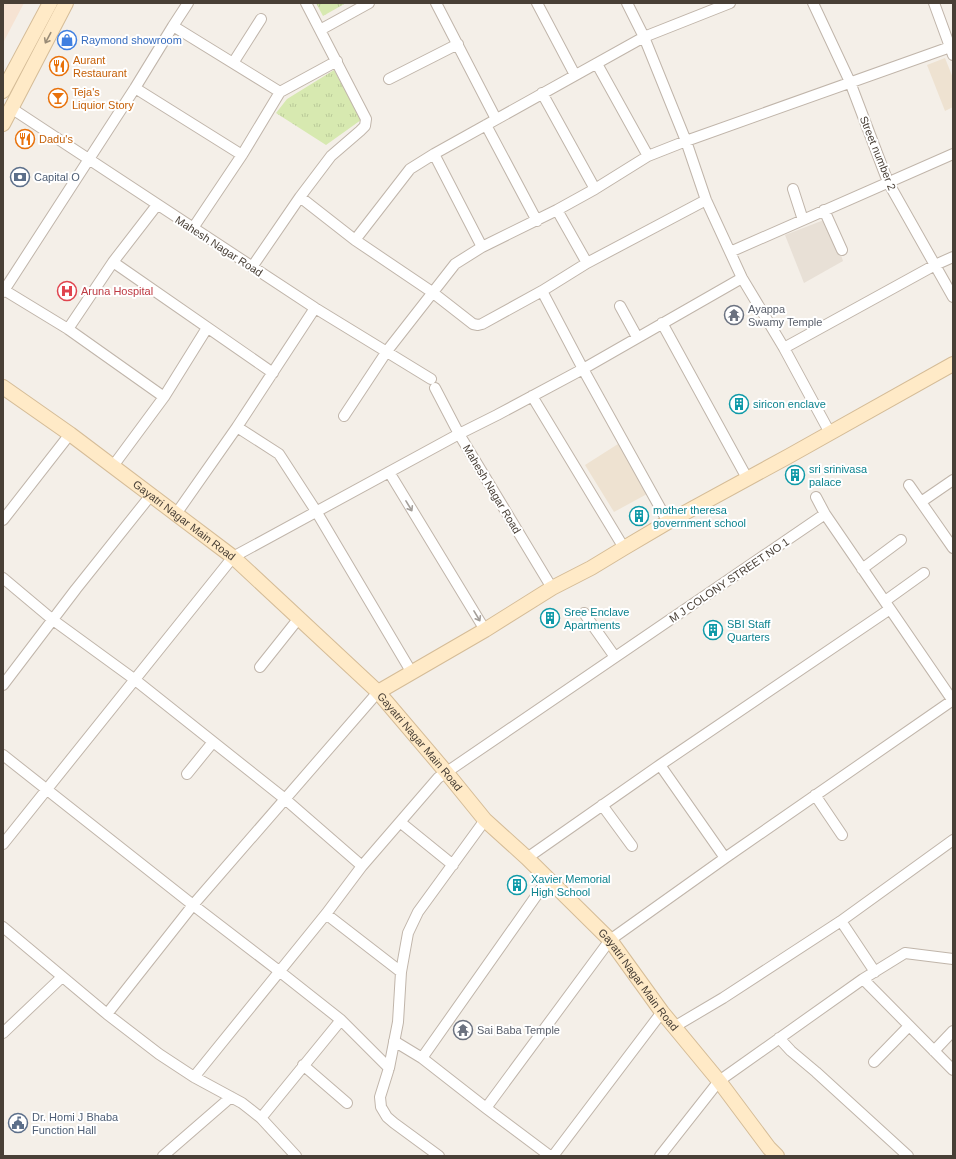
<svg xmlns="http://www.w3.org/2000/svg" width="956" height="1159" font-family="Arial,sans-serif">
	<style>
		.residential { fill: #e8e0d6 }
		.commercial { fill: #f6e3d3 }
		.education { fill: #eee2d1 }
		.park { fill: url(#park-tufts) }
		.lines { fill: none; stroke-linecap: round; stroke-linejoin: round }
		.street-casing { stroke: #c0b5aa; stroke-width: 12 }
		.secondary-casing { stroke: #d5bc97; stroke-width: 16 }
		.street { stroke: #fff; stroke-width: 10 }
		.secondary { stroke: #ffeac7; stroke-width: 14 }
		.oneway { stroke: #9a8c77 }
		.oneway2 { stroke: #a49f9a }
		.labels { text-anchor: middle; stroke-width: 4; stroke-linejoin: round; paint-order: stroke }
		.shop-label { font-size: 11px; fill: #366cbe; stroke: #fff; text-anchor: start }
		.food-label { font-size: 11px; fill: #c56008; stroke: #fff; text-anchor: start }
		.street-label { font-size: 11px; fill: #483f36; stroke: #fff }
		.service-label { font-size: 11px; fill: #4e5e75; stroke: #fff; text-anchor: start }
		.health-label { font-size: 11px; fill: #be3a42; stroke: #fff; text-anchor: start }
		.worship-label { font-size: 11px; fill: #5b616d; stroke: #fff; text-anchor: start }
		.culture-label { font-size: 11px; fill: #0d838f; stroke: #fff; text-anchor: start }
	</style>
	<defs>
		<pattern id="park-tufts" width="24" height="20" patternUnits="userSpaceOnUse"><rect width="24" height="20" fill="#d7e9b0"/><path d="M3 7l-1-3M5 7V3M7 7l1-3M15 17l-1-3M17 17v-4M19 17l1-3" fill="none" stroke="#bac998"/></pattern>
	</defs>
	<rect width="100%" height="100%" fill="#f4efe8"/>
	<path class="residential" d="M829 218 843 261 804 283 785 235Z"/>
	<path class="commercial" d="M3 3H24L3 43Z"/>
	<path class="education" d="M945 58 953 78V107L945 111 927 65Z
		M618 444 647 494 614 512 585 465Z"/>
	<path class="park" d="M316 3H346L323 16Z
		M334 70 361 120 326 145 276 113 287 99Z"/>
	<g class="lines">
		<defs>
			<path id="street" d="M436 3 496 119
				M537 3 575 75
				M627 3 644 37 686 141 706 200 742 278 784 348 830 433
				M813 3 850 82 888 182 953 297
				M934 3 953 55
				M173 26 280 92
				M320 30 369 3
				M233 63 261 19
				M597 64 648 156
				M389 79 458 44
				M135 88 242 155
				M542 93 595 189
				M11 108 315 308 431 379
				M486 125 537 221
				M434 154 482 247
				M793 189 803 220
				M300 197 355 240 432 292 473 324 478 325 482 324 542 291 587 263 706 200
				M557 210 587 263
				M824 210 842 250
				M193 228 242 155 280 92 337 61
				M355 240 410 169 434 154 644 37 730 3
				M730 252 953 154
				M113 262 273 373
				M252 267 300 197 331 156 360 131 365 126 366 119 306 3
				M4 290 68 329 164 397
				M542 291 583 369 668 522
				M3 292 135 88 173 26 188 3
				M620 306 637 337
				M662 323 747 478
				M68 329 113 262 157 205
				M784 348 935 265 953 257
				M435 388 459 434 552 588
				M532 396 624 548
				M344 416 387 351 455 264 482 247 557 210 595 189 648 156 686 141 953 46
				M237 427 279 454 316 511 412 673
				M113 466 164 397 207 328
				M389 472 485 630
				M909 485 953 548
				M816 497 825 514
				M921 502 953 480
				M176 514 237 427 315 308
				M3 520 70 434
				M862 569 901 540
				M3 578 53 620 134 679 285 799 362 866
				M885 601 924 573
				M584 613 615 657
				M260 667 299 618
				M3 685 76 589 151 495
				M3 755 193 905 279 971 341 1020 389 1068
				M660 765 725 858
				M187 774 213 742
				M815 795 842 835
				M602 805 632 846
				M400 822 438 778 825 514 953 701
				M3 844 233 557 459 434 497 415 583 369 742 278
				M527 858 660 765 890 609
				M326 914 401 972
				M841 921 875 972
				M3 927 107 1014 159 1054 194 1077 242 1103 251 1110 261 1118 296 1156
				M863 979 953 1070
				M107 1014 193 905 378 692
				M674 1027 723 998 841 921 953 840
				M3 1033 62 977
				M779 1038 791 1051 816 1072 908 1156
				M394 1041 422 1058 486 1108 550 1156
				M934 1051 953 1031
				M422 1058 548 879
				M874 1062 909 1026
				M303 1065 347 1103
				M194 1077 326 914 362 866 400 822 453 865
				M486 1108 610 940 725 858 953 700
				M261 1118 341 1020
				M163 1156 231 1097
				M439 1156 394 1123 387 1117 381 1107 380 1097 389 1068 398 1022 401 972 408 933 418 912 485 820
				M553 1156 662 1012
				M660 1156 719 1081 863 979 905 953 953 959"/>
			<g id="secondary">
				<path d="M3 91 50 3"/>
				<path d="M3 124 66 3"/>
				<path id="s1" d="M3 387 70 434 233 557 378 692 446 772 485 820 527 858 610 940 662 1012 719 1081 769 1148 777 1156"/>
				<path d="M378 692 485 630 552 588 591 568 624 548 668 522 789 456 953 364"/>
			</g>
		</defs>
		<use href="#street" class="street-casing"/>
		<use href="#secondary" class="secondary-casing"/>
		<use href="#street" class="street"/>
		<use href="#secondary" class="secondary"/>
	</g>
	<defs><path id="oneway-shaft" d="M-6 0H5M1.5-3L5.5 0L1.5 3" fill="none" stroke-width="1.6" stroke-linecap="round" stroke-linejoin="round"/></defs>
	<use class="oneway" href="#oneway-shaft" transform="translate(48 38) rotate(118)"/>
	<g class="oneway2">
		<use href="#oneway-shaft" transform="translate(409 506) rotate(59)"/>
		<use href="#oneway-shaft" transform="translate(477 616) rotate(59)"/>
	</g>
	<defs>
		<symbol id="shop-ring" viewBox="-11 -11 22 22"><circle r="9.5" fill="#fff" stroke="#3f7fe0" stroke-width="1.5"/><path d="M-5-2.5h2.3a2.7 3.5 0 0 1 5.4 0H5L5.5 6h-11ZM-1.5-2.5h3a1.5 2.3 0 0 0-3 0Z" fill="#3f7fe0"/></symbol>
		<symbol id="restaurant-ring" viewBox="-11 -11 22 22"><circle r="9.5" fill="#fff" stroke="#e8710a" stroke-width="1.5"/><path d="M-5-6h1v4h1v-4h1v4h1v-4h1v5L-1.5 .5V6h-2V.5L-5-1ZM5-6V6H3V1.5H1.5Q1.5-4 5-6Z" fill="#e8710a"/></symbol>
		<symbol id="bar-ring" viewBox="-11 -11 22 22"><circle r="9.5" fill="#fff" stroke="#e8710a" stroke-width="1.5"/><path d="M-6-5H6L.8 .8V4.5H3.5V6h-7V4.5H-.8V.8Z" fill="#e8710a"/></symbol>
		<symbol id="bank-ring" viewBox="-11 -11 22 22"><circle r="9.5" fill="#fff" stroke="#5c6f8a" stroke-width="1.5"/><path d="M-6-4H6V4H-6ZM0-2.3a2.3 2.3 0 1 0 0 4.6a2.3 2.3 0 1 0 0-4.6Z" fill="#5c6f8a"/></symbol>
		<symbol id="hospital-ring" viewBox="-11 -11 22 22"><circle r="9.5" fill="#fff" stroke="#e0444e" stroke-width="1.5"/><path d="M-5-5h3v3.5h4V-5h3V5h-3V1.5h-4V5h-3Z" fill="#e0444e"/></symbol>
		<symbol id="temple-ring" viewBox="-11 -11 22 22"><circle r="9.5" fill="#fff" stroke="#6b7280" stroke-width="1.5"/><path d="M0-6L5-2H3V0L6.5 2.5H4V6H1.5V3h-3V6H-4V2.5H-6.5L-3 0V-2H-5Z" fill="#6b7280"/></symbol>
		<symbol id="building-ring" viewBox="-11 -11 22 22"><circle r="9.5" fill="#fff" stroke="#0f9aa8" stroke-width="1.5"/><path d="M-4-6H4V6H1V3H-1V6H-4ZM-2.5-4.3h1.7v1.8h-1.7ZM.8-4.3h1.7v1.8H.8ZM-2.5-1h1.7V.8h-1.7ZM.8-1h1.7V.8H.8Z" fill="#0f9aa8"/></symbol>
		<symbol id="civic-ring" viewBox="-11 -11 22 22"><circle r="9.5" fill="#fff" stroke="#5c6f8a" stroke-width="1.5"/><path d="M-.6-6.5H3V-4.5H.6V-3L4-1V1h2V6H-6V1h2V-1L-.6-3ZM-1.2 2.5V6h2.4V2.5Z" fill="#5c6f8a"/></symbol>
	</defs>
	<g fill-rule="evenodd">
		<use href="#shop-ring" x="56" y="29" width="22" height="22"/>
		<use href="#restaurant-ring" x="48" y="55" width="22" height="22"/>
		<use href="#bar-ring" x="47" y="87" width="22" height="22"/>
		<use href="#restaurant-ring" x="14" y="128" width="22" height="22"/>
		<use href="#bank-ring" x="9" y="166" width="22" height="22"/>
		<use href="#hospital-ring" x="56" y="280" width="22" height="22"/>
		<use href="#temple-ring" x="723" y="304" width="22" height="22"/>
		<use href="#building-ring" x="728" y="393" width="22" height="22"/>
		<use href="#building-ring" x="784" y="464" width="22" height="22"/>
		<use href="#building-ring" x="628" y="505" width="22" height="22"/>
		<use href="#building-ring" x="539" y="607" width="22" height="22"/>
		<use href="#building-ring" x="702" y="619" width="22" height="22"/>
		<use href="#building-ring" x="506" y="874" width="22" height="22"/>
		<use href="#temple-ring" x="452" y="1019" width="22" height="22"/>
		<use href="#civic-ring" x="7" y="1112" width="22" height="22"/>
	</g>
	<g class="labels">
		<g class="shop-label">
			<text x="81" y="44">Raymond showroom</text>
		</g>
		<g class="food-label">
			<text x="73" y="64">Aurant<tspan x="73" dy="13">Restaurant</tspan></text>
			<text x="72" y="96">Teja's<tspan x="72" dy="13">Liquior Story</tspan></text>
			<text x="39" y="143">Dadu's</text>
		</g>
		<g class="street-label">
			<text transform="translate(878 153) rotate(68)" y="4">Street number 2</text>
			<text transform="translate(219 246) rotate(33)" y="4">Mahesh Nagar Road</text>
			<text transform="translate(492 489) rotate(59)" y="4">Mahesh Nagar Road</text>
			<text dy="4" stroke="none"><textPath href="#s1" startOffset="225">Gayatri Nagar Main Road</textPath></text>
			<text transform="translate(729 580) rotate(-34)" y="4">M J COLONY STREET NO 1</text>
			<text dy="4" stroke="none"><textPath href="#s1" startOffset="549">Gayatri Nagar Main Road</textPath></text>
			<text dy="4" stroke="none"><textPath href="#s1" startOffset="873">Gayatri Nagar Main Road</textPath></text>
		</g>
		<g class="service-label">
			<text x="34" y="181">Capital O</text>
			<text x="32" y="1121">Dr. Homi J Bhaba<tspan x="32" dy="13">Function Hall</tspan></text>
		</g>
		<g class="health-label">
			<text x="81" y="295">Aruna Hospital</text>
		</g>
		<g class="worship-label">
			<text x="748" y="313">Ayappa<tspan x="748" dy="13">Swamy Temple</tspan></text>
			<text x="477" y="1034">Sai Baba Temple</text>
		</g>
		<g class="culture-label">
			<text x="753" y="408">siricon enclave</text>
			<text x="809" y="473">sri srinivasa<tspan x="809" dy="13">palace</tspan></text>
			<text x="653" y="514">mother theresa<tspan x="653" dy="13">government school</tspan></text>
			<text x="564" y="616">Sree Enclave<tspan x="564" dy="13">Apartments</tspan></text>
			<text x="727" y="628">SBI Staff<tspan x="727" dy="13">Quarters</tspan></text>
			<text x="531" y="883">Xavier Memorial<tspan x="531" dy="13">High School</tspan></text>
		</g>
	</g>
	<rect width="956" height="1159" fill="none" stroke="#483f36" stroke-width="8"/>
</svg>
